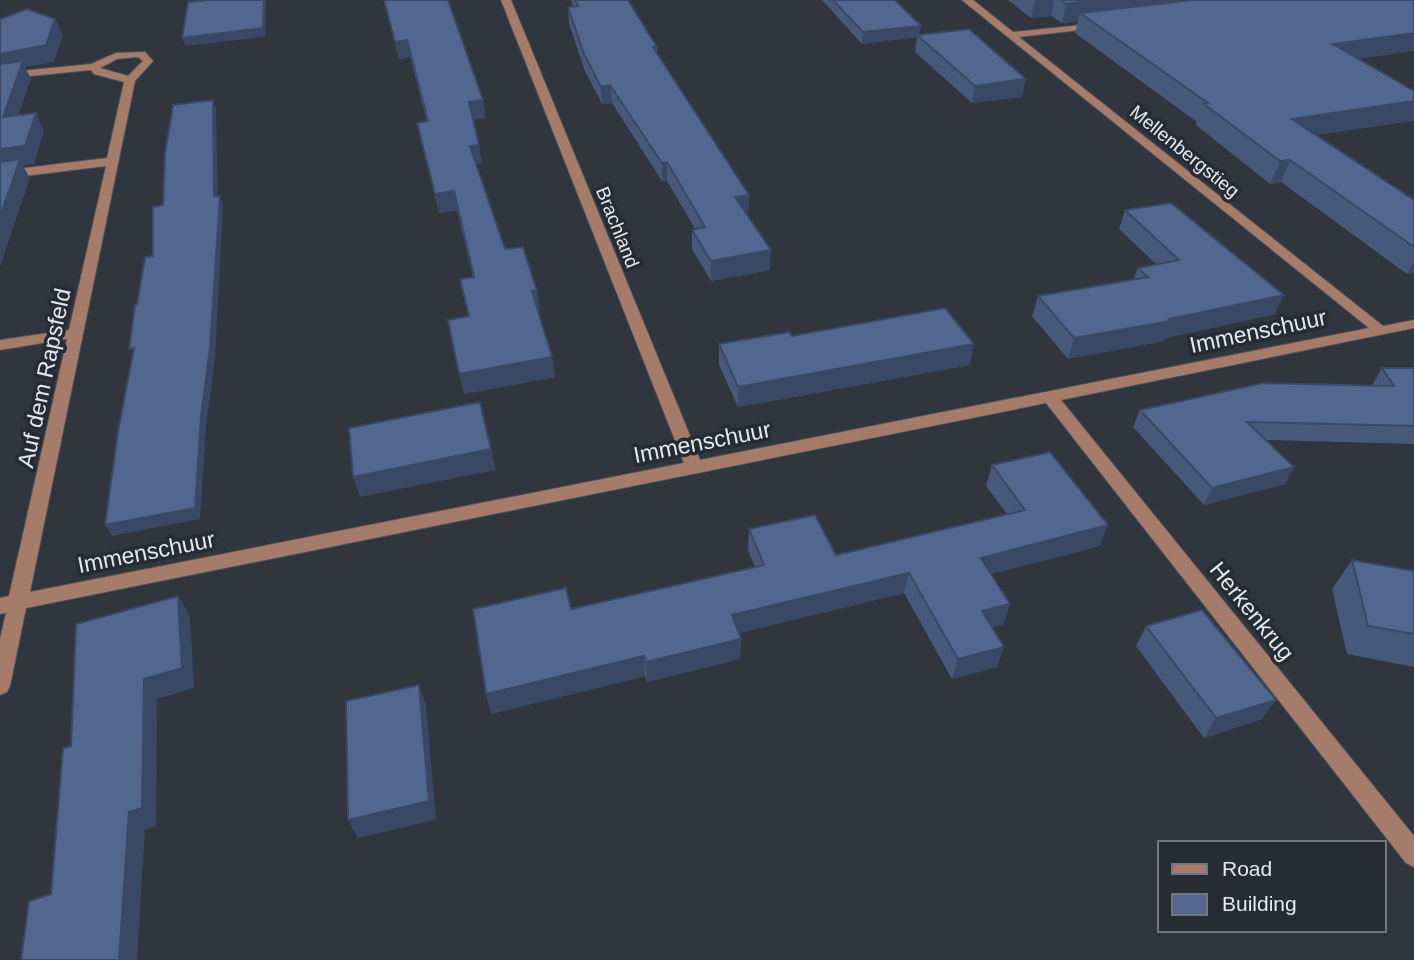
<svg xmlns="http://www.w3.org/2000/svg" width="1414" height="960" font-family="Arial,sans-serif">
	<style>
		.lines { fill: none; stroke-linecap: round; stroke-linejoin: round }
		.minor-casing { stroke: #4d515a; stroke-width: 2 }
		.minor { fill: #a57b6a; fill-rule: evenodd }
		.wall { fill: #47597b }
		.shaded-wall { fill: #394864 }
		.building { fill: #52678f; stroke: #394864; stroke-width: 2 }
		.labels { text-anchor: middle; stroke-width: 7; stroke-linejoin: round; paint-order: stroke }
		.far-street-label { font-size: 19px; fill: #e4e7ed; stroke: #262b34 }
		.street-label { font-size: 23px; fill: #e4e7ed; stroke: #262b34 }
	</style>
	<rect width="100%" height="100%" fill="#30353e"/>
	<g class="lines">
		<defs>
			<path id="minor" d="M501 0H511L700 460 1369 328 962 0H973L1013 32 1101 23V27L1098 28 1019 37 1383 326 1414 320V328L1061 400 1414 836V867L1406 863 1046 403 26 608 10 686 7 692 0 695V639L6 613 0 614V598L9 596 67 339 0 350V340L69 330 106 166 0 179V171L107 158 124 82 94 74 91 70 0 79V73L91 64 116 53 145 52 153 61 135 81 30 592 684 463ZM138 57 143 61 128 76 100 68 117 59Z"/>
		</defs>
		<use href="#minor" class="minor-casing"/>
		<use href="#minor" class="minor"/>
	</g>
	<path class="wall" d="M384 0 486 118 473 119 482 163 476 164 505 249 540 311H538L552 357 555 377 464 394 468 316 460 279 473 277 457 210 439 213 417 123 427 122 410 57 399 59Z
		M571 0H628L657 47V54L749 195 748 214H746L770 270 711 281 692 249V230L695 229 667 181H662L612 103 602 104 585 71 569 24 568 7H573Z
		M822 0H895L920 35 1022 97 972 103 915 52 917 37 862 44Z
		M1008 0H1414L1359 59 1317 135 1414 200V273L1407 274 1281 182 1270 184 1196 125 1197 122 1075 33 1078 21 1062 23 1051 16 1031 18Z
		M1125 210 1275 314 1165 338 1164 341 1068 359 1032 316 1038 296 1133 280 1138 268 1156 264 1119 229Z
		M792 336 970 365 738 407 719 365V344Z
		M1382 368H1414V444L1266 440 1294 467 1285 484 1204 505 1133 427 1140 410 1372 385Z
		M992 465 1100 546 991 574 1004 624 992 627 997 667 952 679 904 593 739 633 741 639 740 659 647 682 645 676 491 714 571 609 755 567 748 550 749 529 836 555 1007 514 986 486Z
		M1352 560 1414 571V667L1347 654 1332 589Z
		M1146 626 1262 719 1204 738 1136 646Z"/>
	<path class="shaded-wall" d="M264 0H266V3L265 37 185 46 182 38Z
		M1035 0H1054L1051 16 1031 18Z
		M1100 0H1253L1080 13 1078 21 1062 23 1066 4Z
		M55 19 63 35 54 62 25 67 31 79 12 135 3 117 0 54Z
		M921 26 919 37 917 35V37L862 44 863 32Z
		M1414 33V51L1324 64 1333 44Z
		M407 40 410 57 399 59 395 42Z
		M1026 79 1022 97 972 103 975 86Z
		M610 85 612 103 602 104 601 87Z
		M213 100 216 109 218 206 214 196Z
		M483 100 486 118 472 120 469 102Z
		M1414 101V121L1283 140 1292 119Z
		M36 113 44 131 34 164 23 166 30 178 0 267V149Z
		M479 145 482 163 473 164 470 146Z
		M1290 160 1281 182 1270 184 1280 161Z
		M667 162V181H662V163Z
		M454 191 457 210 439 213 435 194Z
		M749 195 748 214 734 216 735 197Z
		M220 196 223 205 215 359 206 427 200 519 112 536 105 525 201 417Z
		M771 250 770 270 711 281V261Z
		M1414 261V273L1407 274Z
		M532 291H537L540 311H535Z
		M1284 295 1275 314 1165 338 1164 341 1068 359 1074 338Z
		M974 344 970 365 738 407V387Z
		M552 357 555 377 464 394 459 374Z
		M491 449 496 470 360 497 353 477Z
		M1294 467 1285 484 1204 505 1212 488Z
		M1108 525 1100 546 975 578 981 558Z
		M909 573 904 593 731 635 732 615Z
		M178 596 190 616 194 688 157 699 156 827 145 830 137 960H119L129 812 144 679Z
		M1010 604 1004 624 975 631 982 611Z
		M741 639 740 659 647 682 646 662Z
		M1004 647 997 667 952 679 958 659Z
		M644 656 645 676 491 714 486 694Z
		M419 685 426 705 436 820 358 838 348 820Z
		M1276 700 1262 719 1204 738 1216 718Z"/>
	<path class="building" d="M208 0H264L263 28 182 38 188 2Z
		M384 0H448L483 100 469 102 479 145 470 146 505 249 523 247 537 291H532L552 357 459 374 448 320 469 316 460 279 474 277 454 191 435 194 417 123 428 121 407 40 395 42Z
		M575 0H628L657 47H653L749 195 735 197 771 250 711 261 692 230 705 227 667 162 662 163 610 85 601 87 584 54 568 7 578 6Z
		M833 0H895L921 26 863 32Z
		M1060 0H1100L1066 4Z
		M1192 0H1414V33L1333 44 1414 91V101L1292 119 1414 200V247L1290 160 1280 161 1204 104 1208 103 1080 13Z
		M27 9 55 19 46 45 0 54V19Z
		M969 29 1026 79 975 86 917 35Z
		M23 61 3 117 36 113 25 146 0 149V64Z
		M213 100 214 196H220L210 348 201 417 195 508 105 525 118 431 134 348 129 349 135 305 137 304 145 257 153 256V207L163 205 165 153 173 105Z
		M20 159 0 217V162Z
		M1171 203 1284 295 1169 319 1171 321 1074 338 1038 296 1148 277 1138 268 1179 260 1125 210Z
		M945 308 974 344 738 387 719 344 789 332 792 336Z
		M1382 368H1414V426L1247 422 1294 467 1212 488 1140 410 1263 383 1394 386Z
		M480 402 491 449 353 477 349 428Z
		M1050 452 1108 525 981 558 1010 604 982 611 1004 647 958 659 909 573 732 615 741 639 646 662 644 656 486 694 473 609 566 588 571 609 764 565 749 529 815 515 836 555 1025 510 992 465Z
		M1352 560 1414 571V634L1368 626Z
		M178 596 182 668 144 679 142 808 129 812 119 960H21L29 901 51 894 63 748 71 746 76 624Z
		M1202 610 1276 700 1216 718 1146 626Z
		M419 685 429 801 348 820 346 701Z"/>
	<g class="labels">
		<g class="far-street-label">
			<text transform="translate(1185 151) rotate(39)" y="7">Mellenbergstieg</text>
			<text transform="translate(618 227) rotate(68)" y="7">Brachland</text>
		</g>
		<g class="street-label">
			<text transform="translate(1258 331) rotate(-12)" y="8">Immenschuur</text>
			<text transform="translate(44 378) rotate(-78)" y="8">Auf dem Rapsfeld</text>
			<text transform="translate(702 442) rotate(-11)" y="8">Immenschuur</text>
			<text transform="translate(146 552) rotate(-11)" y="8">Immenschuur</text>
			<text transform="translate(1252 611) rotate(51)" y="8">Herkenkrug</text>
		</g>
	</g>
	<rect x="1158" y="841" width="228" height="91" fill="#262b34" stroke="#72767e" stroke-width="2"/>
	<rect x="1172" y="864" width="35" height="10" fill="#a57b6a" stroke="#72767e" stroke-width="2"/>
	<text x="1222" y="876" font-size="21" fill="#e4e7ed">Road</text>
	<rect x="1172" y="894" width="35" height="21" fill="#52678f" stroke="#72767e" stroke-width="2"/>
	<text x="1222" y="911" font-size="21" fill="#e4e7ed">Building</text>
</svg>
